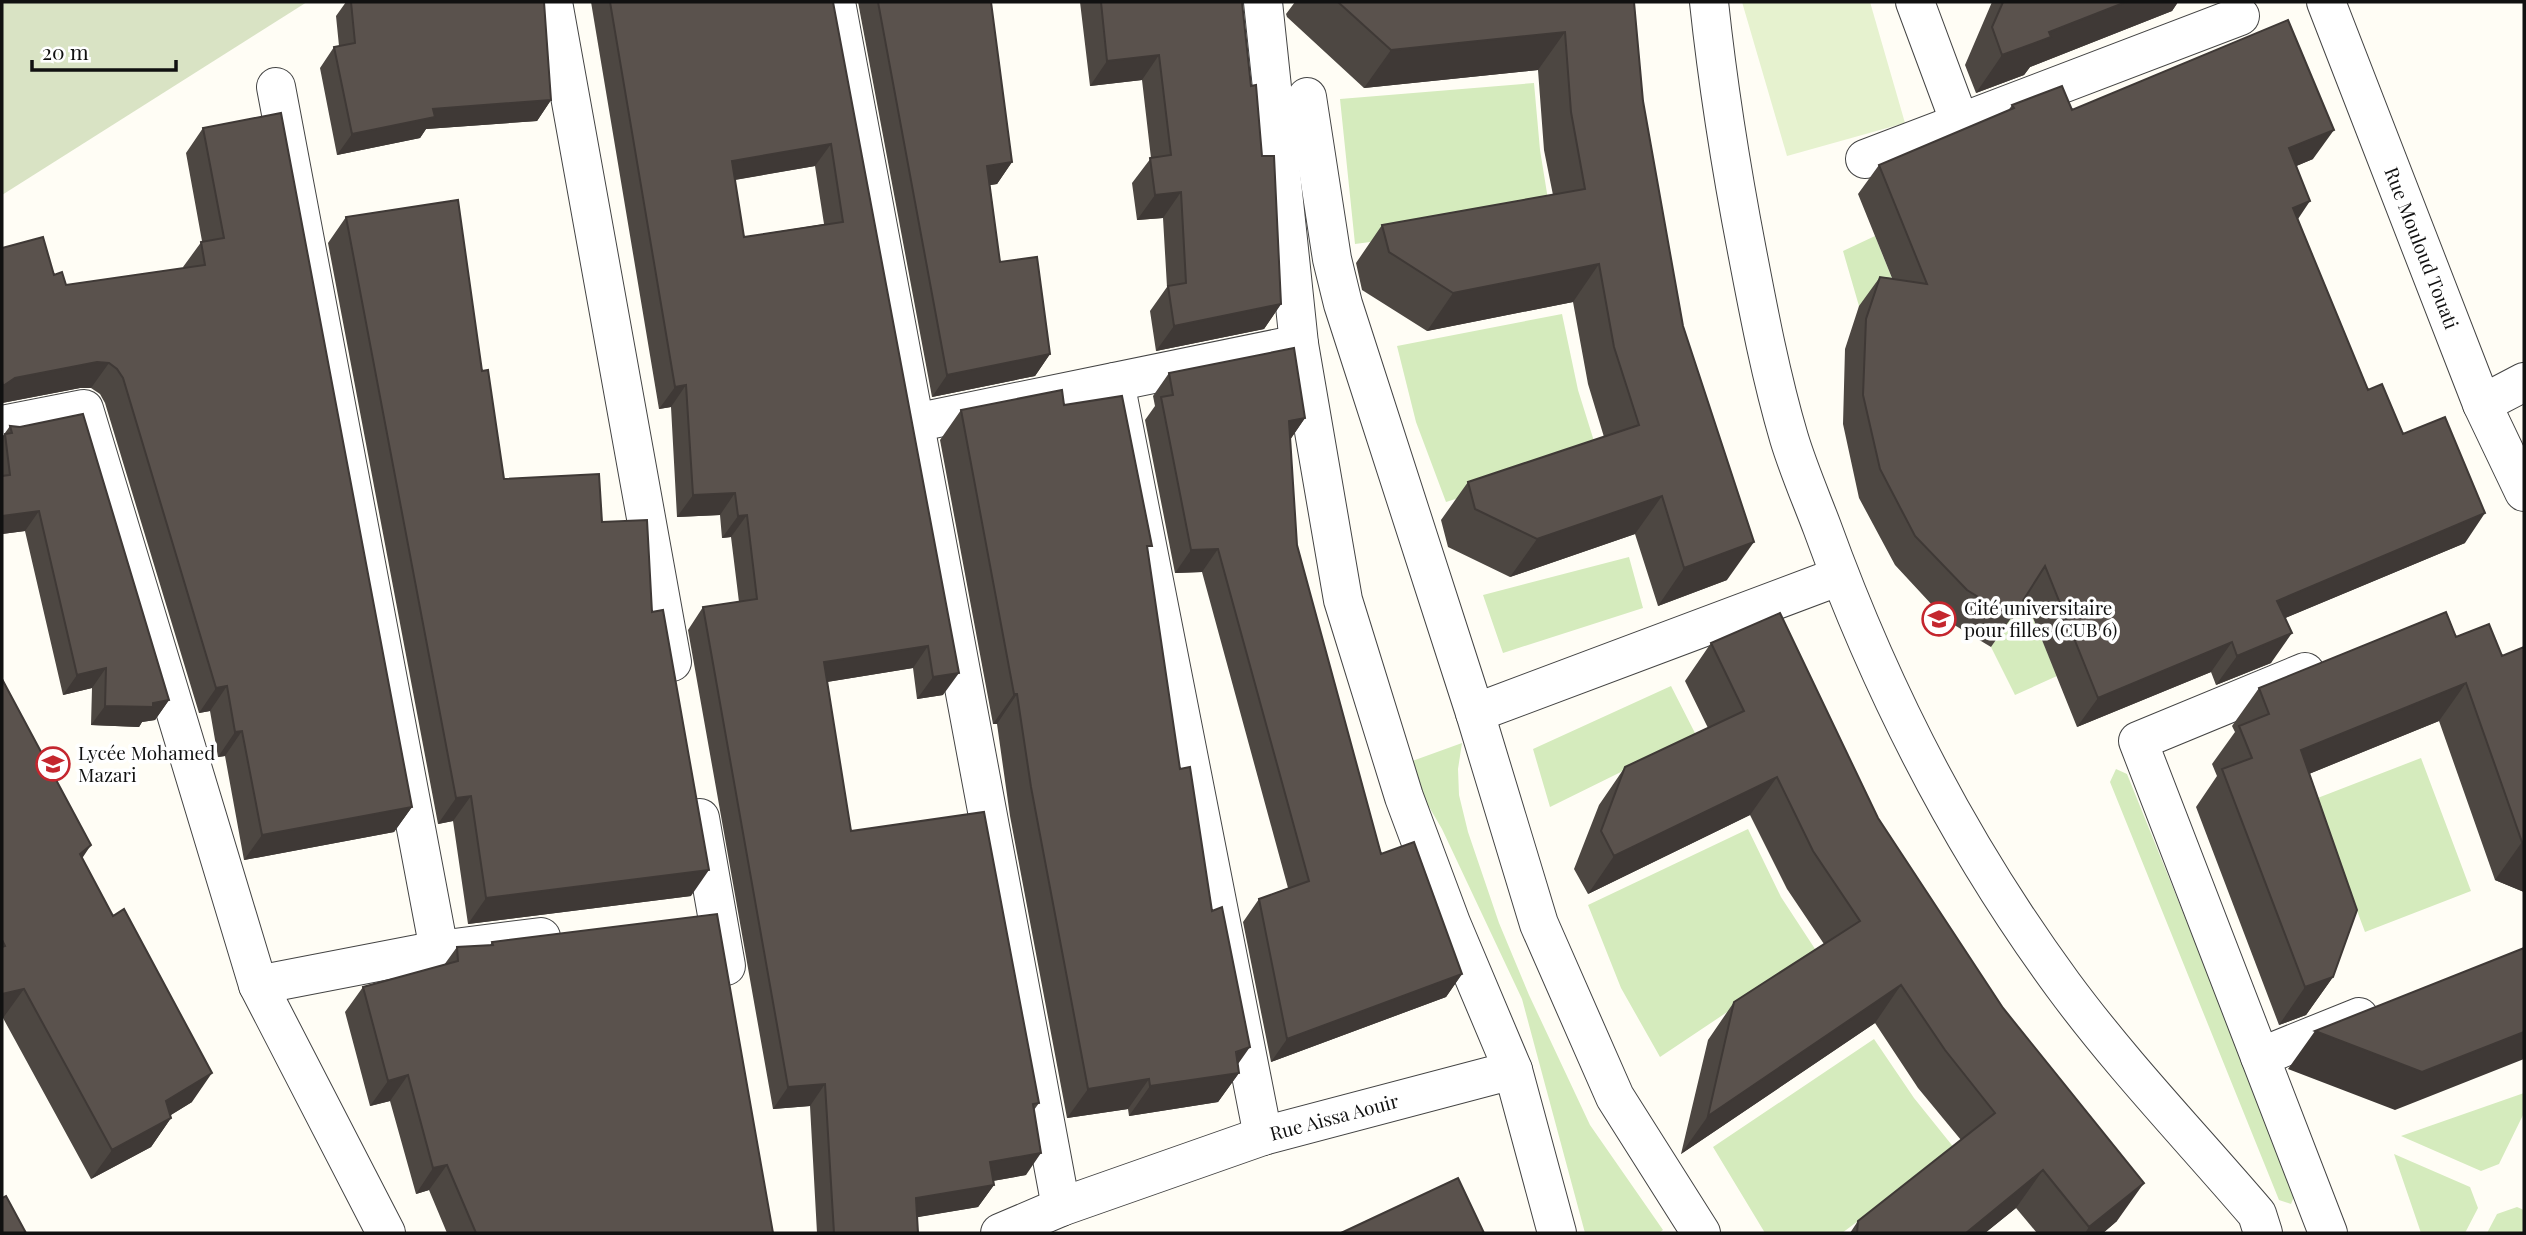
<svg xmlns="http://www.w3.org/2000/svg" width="2526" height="1235" font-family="'Playfair Display',serif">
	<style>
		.green { fill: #d5ebbd }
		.cemetery { fill: #d9e3c4 }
		.pitch { fill: #e6f2cf }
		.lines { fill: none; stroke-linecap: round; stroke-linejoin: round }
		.minor-casing { stroke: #444; stroke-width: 40 }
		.minor { stroke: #fff; stroke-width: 38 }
		.wall { fill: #4d4742; fill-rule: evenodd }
		.shaded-wall { fill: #3f3936 }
		.building { fill: #5a524d; stroke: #3f3936; stroke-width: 2; fill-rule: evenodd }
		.labels { text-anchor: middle; stroke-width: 7; stroke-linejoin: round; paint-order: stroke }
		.street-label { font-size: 19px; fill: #111; stroke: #fff }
		.poi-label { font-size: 19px; fill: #111; stroke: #fff; text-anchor: start }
	</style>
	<rect width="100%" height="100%" fill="#fffdf5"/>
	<path class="green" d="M1534 83 1540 150 1551 218 1355 244 1340 99Z
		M1875 236 1906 313 1859 306 1843 251Z
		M1562 314 1578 390 1598 454 1446 502 1416 422 1397 346Z
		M1629 557 1643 608 1503 653 1483 595Z
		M2024 596 2057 676 2015 695 1991 647Z
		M1671 686 1696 735 1550 807 1533 749Z
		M1462 743 1458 769 1459 795 1468 832 1499 923 1529 995 1590 1125 1663 1230 1659 1233H1585L1522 999 1442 829 1404 764Z
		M2421 758 2471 891 2365 932 2315 799Z
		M2116 769 2127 774 2296 1192 2291 1204 2279 1200 2110 782Z
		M1748 829 1781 897 1817 952 1660 1057 1621 988 1588 905Z
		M1874 1039 1914 1098 1955 1149 1842 1233H1765L1713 1147Z
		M2524 1093V1113L2499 1164 2481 1171 2401 1136Z
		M2394 1154 2470 1187 2478 1208 2465 1233H2421Z
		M2517 1207 2524 1210V1233H2487L2497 1214Z"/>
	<path class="cemetery" d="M2 2H307L2 195Z"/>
	<path class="pitch" d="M1742 2H1870L1905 123 1787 156Z"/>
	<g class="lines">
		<defs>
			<g id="minor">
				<path d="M553 2 672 662"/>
				<path d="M836 2 1061 1207"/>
				<path d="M1263 2 1299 344 1343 600 1404 797 1451 923 1513 1070"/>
				<path d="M1709 2C1718 86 1731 168 1747 251 1759 314 1771 377 1789 438 1798 468 1811 498 1822 527 1881 690 1960 845 2063 985 2122 1065 2192 1138 2257 1214L2263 1233"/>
				<path d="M1915 2 1960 123"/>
				<path id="s1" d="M2326 2 2482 404 2524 492"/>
				<path d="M276 87 439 950"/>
				<path d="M1307 97 1332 259 1343 304 1475 713 1539 924 1615 1097 1701 1233"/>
				<path d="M1865 159 2240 16"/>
				<path d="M1115 382 1263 1136"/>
				<path d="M2482 404 2524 382"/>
				<path d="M914 423 1299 344"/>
				<path d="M2 425 84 409 258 985 386 1233"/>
				<path d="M2305 672 2138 741 2328 1233"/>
				<path d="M1475 713 1840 576"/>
				<path d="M700 818 726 966"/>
				<path d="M258 985 439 950 541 937"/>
				<path d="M2260 1057 2359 1017"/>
				<path id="s2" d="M1000 1233 1061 1207 1263 1136 1513 1070 1557 1233"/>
			</g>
		</defs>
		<use href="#minor" class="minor-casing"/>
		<use href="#minor" class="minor"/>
	</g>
	<path class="wall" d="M346 2H544L551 100 537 121 426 129 420 138 337 155 320 68 334 47 339 46 336 16Z
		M591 2H833L943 695 917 699 913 668 827 682 851 831 1039 1103 1034 1110 1026 1175 993 1181 994 1185 978 1207 917 1217 918 1233H817L810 1106 773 1109 688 630 703 607 739 602 731 537 722 538 720 515 677 517 671 407 659 409ZM815 166 824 224 744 237 735 180Z
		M858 2H991L1012 162 997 184 990 185 1000 262 1050 354 1035 376 932 397Z
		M1080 2H1242L1251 86 1262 156 1281 304 1264 329 1156 351 1150 311 1167 287 1163 218 1137 220 1132 183 1151 158 1142 80 1090 86Z
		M1295 2H1634L1643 101 1727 580 1658 606 1635 534 1510 577 1448 547 1441 520 1468 482 1604 437 1588 384 1573 302 1427 331 1362 290 1356 263 1382 225 1553 195 1544 150 1538 70 1364 88 1287 17 1286 14Z
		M1992 2H2178L2172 11 2030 67 2024 75 1976 93 1965 65Z
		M2012 105 2072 110 2313 159 2296 166 2297 219 2368 390 2403 434 2465 543 2285 618 2271 663 2216 685 2211 672 2077 727 2025 598 1991 647 1946 620 1895 565 1859 498 1843 424 1845 349 1859 306 1880 277 1892 278 1858 194 1879 165 2008 111Z
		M203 128 412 807 394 832 244 860 225 756 218 757 210 711 199 713 105 403 100 394 91 388H80L2 403V248L54 275 66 285 184 268 183 267 202 241 186 153Z
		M346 217 482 371 504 479 602 522 652 612 691 896 468 924 453 821 438 824 328 243Z
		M1169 373 1305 418 1290 440 1297 545 1381 854 1462 974 1446 997 1271 1062 1243 922 1259 899 1288 888 1202 572 1175 573 1145 420 1155 406 1153 396Z
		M1064 405 1148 551 1180 769 1212 911 1239 1073 1218 1102 1129 1116 1128 1109 1067 1118 1010 816 997 724H993L940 440 961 410Z
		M10 426 169 700 155 720 142 722 139 727 91 725 92 688 63 695 25 531 2 534V437Z
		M2456 637 2502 656 2524 647V892L2495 880 2439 721 2309 774 2333 977 2306 1015 2279 1025 2196 807 2217 776 2212 764 2235 732 2232 726 2259 688Z
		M1711 643 1878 818 2117 1221 2103 1233H2037L2016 1208 1985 1233H1850L1858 1221 1961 1140 1918 1088 1875 1023 1681 1154 1708 1040 1734 1002 1824 944 1787 889 1750 815 1588 894 1574 869 1599 805 1625 767 1708 728 1685 681Z
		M2 679 192 1102 171 1115V1118L151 1147 91 1179 3 1018H2Z
		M492 942 773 1233H447L429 1190 416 1194 390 1101 370 1106 345 1012 363 987 444 965 457 947 490 945Z"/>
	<path class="shaded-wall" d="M2126 2H2178L2172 11 2030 67 2024 75 1976 93 2002 55 2049 32Z
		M1565 32 1538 70 1364 88 1391 50Z
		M1159 55 1142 80 1090 86 1107 61Z
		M551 100 537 121 426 129 420 138 337 155 352 134 433 109Z
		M2334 130 2313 159 2268 178 2289 148Z
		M831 144 815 166 716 183 732 161Z
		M1012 162 997 184 972 188 987 166Z
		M1181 192 1163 218 1137 220 1155 195Z
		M2310 201 2290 231 2293 208Z
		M1599 264 1573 302 1427 331 1453 293Z
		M1281 304 1264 329 1156 351 1174 326Z
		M1050 354 1035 376 932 397 947 375Z
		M97 362 109 363 91 388H80L2 403V388L3 386 15 378Z
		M686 385 671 407 659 409 675 387Z
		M1305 418 1289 441V421Z
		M735 493 720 515 677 517 693 495Z
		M1662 496 1635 534 1510 577 1537 539Z
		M39 511 25 531 2 534V516Z
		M2485 513 2465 543 2257 630 2277 601Z
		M747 515 731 537 722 538 738 516Z
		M1754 542 1727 580 1658 606 1684 568Z
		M1218 549 1202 572 1175 573 1191 550Z
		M2292 633 2271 663 2216 685 2237 656Z
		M2232 642 2211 672 2077 727 2098 698Z
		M928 646 913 668 808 685 824 662Z
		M106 668 92 688 63 695 77 675Z
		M959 673 943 695 917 699 933 677Z
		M2466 683 2439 721 2274 788 2301 750Z
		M227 686 210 711 199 713 216 688Z
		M1014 694H1017L997 724H993Z
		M169 700 155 720 142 722 139 727 91 725 105 706 153 703Z
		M242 731 225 756 218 757 235 732Z
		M1777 777 1750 815 1588 894 1614 856Z
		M471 796 453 821 438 824 456 798Z
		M412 807 394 832 244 860 262 835Z
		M2522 842 2524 843V892L2495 880Z
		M91 845 71 875 80 854Z
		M709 870 691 896 468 924 486 898Z
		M1462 974 1446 997 1271 1062 1287 1039Z
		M2333 977 2306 1015 2279 1025 2305 987Z
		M1901 985 1875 1023 1681 1154 1708 1116Z
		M24 989 3 1018H2V994Z
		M2315 1031 2524 1032V1059L2395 1110 2288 1069Z
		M1250 1047 1231 1074 1239 1073 1218 1102 1129 1116 1150 1086Z
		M212 1073 192 1102 146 1130 166 1101Z
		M408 1075 390 1101 370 1106 388 1081Z
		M1149 1079 1128 1109 1067 1118 1088 1089Z
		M825 1084 810 1106 773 1109 788 1087Z
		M171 1118 151 1147 91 1179 112 1150Z
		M1041 1153 1026 1175 975 1184 990 1162Z
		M447 1165 429 1190 416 1194 433 1168Z
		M2043 1170 2016 1208 1985 1233H1966Z
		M2144 1183 2117 1221 2103 1233H2085L2089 1227Z
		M994 1185 978 1207 901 1220 916 1198Z"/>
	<path class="building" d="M351 2H544L551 100 433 109 435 117 352 134 334 47 355 43Z
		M610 2H833L959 673 933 677 928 646 824 662 851 831 984 812 1039 1103 1033 1104 1041 1153 990 1162 994 1185 916 1198 918 1233H834L825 1084 788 1087 703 607 757 599 747 515 738 516 735 493 693 495 686 385 675 387ZM831 144 843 222 744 237 732 161Z
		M878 2H991L1012 162 987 166 1000 262 1037 257 1050 354 947 375Z
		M1101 2H1242L1251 86 1256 85 1262 156H1274L1281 304 1174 326 1168 286 1186 283 1181 192 1155 195 1150 158 1171 155 1159 55 1107 61Z
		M1338 2H1634L1643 101 1683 326 1754 542 1684 568 1662 496 1537 539 1475 509 1468 482 1639 425 1614 347 1599 264 1453 293 1389 252 1382 225 1585 189 1571 112 1565 32 1391 50Z
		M2003 2H2126L2049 32 2051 37 2002 55 1992 27Z
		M2288 20 2334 130 2289 148 2310 201 2293 208 2368 390 2382 384 2403 434 2445 417 2485 513 2277 601 2292 633 2237 656 2232 642 2098 698 2045 566 2012 618 1967 590 1915 536 1880 469 1863 395 1866 319 1880 277 1927 284 1879 165 2014 108 2012 105 2062 86 2072 110Z
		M281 113 412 807 262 835 242 731 235 732 227 686 216 688 123 378 117 369 109 363 97 362 15 378 3 386 2 381V248L43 237 54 275 62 272 66 285 205 265 201 242 224 238 203 128Z
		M458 200 482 371 488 370 504 479 599 474 602 522 647 520 652 612 663 610 709 870 486 898 471 796 456 798 346 217Z
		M1294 348 1305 418 1289 421 1297 545 1381 854 1414 842 1462 974 1287 1039 1259 899 1309 881 1218 549 1191 550 1161 397 1173 395 1169 373Z
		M1062 390 1064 405 1122 396 1152 546H1147L1180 769 1190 767 1212 911 1222 907 1250 1047 1236 1052 1239 1073 1150 1086 1149 1079 1088 1089 1031 787 1017 694H1014L961 410Z
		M83 414 169 700 153 703V707L105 706 106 668 77 675 39 511 2 516V476L10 475 5 434 12 433 10 426 20 427Z
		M2446 612 2456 637 2489 624 2502 656 2524 647V843L2522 842 2466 683 2301 750 2357 910 2333 977 2305 987 2222 769 2252 758 2239 726 2269 714 2259 688Z
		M1780 613 1878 818 2003 1008 2144 1183 2089 1227 2043 1170 1966 1233H1857L1858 1221 1995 1113 1945 1050 1901 985 1708 1116 1734 1002 1860 921 1813 851 1777 777 1614 856 1601 831 1625 767 1744 711 1711 643Z
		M2 679 91 845 80 854 113 916 124 909 212 1073 166 1101 171 1118 112 1150 24 989 2 994V947L5 946 2 940Z
		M717 914 773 1233H476L447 1165 433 1168 408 1075 388 1081 363 987 458 961 457 947 493 945 492 942Z
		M2524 948V1032L2422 1072 2315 1031Z
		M1458 1178 1484 1233H1341Z
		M6 1196 26 1233H2V1198Z"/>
	<defs>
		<symbol id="university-ring" viewBox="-11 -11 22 22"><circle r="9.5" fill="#fff" stroke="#c4262e" stroke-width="1.5"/><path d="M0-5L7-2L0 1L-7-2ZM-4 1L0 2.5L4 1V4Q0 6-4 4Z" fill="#c4262e"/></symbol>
		<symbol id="school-ring" viewBox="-11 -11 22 22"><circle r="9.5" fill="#fff" stroke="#c4262e" stroke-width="1.5"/><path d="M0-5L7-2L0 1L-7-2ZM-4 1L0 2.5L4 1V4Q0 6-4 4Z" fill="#c4262e"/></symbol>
	</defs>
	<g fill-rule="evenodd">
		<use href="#university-ring" x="1920" y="600" width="38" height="38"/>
		<use href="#school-ring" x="34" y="745" width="38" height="38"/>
	</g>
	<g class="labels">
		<g class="street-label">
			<text dy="7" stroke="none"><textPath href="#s1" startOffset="264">Rue Mouloud Touati</textPath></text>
			<text dy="7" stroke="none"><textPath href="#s2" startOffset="354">Rue Aissa Aouir</textPath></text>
		</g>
		<g class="poi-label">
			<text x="1964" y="615">Cité universitaire<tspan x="1964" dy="22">pour filles (CUB 6)</tspan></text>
			<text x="78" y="760">Lycée Mohamed<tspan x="78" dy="22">Mazari</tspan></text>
		</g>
	</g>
	<rect width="2526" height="1235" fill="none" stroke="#111111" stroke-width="7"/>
	<path d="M32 60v10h144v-10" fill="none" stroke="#111111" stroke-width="3.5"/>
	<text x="42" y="60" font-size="21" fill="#111111" stroke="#ffffff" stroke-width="5" paint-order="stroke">20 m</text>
</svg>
